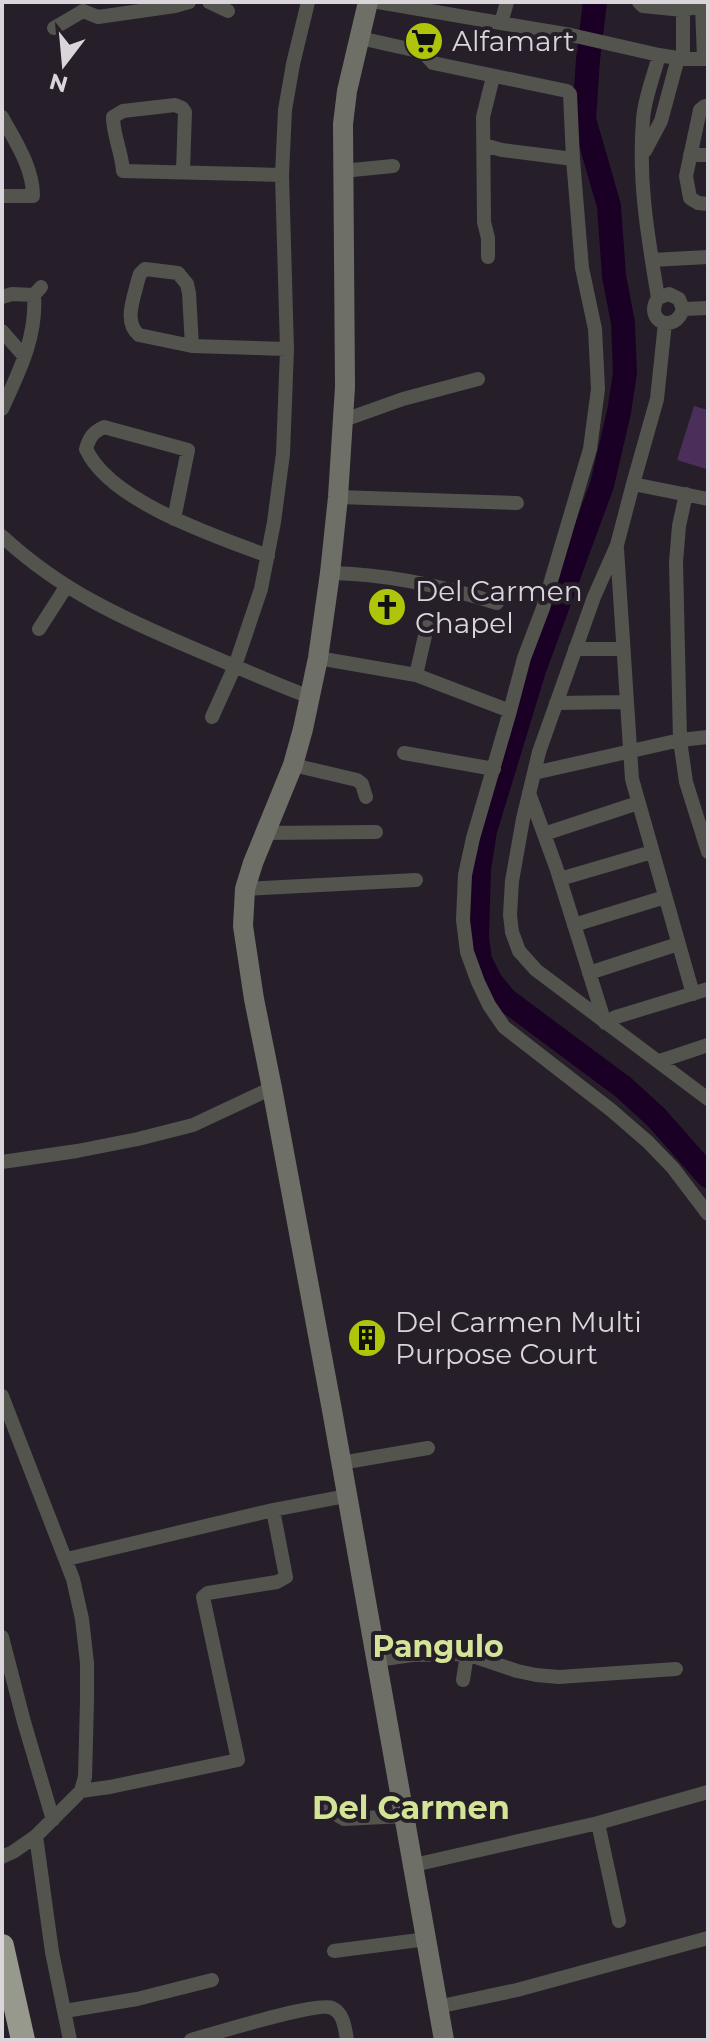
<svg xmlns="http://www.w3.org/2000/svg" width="710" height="2042" font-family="Montserrat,sans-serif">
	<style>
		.green { fill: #4b2e59 }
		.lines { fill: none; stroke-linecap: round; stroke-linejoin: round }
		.river { stroke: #1a0024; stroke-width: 24 }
		.street { stroke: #53544e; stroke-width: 14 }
		.secondary { stroke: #6e7067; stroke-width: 20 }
		.highway { stroke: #96998b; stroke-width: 24 }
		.labels { text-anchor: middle; stroke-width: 8; stroke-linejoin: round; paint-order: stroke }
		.poi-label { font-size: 28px; fill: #d9d5db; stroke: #261f29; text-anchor: start }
		.neighbourhood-label { font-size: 30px; font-weight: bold; fill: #d4e497; stroke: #261f29 }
		.quarter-label { font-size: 32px; font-weight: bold; fill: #d4e497; stroke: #261f29 }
	</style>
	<rect width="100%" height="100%" fill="#261f29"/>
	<path class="green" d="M694 406 708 410V462L706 469 677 460Z"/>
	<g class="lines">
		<path class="river" d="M595 2 588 59 584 119 609 206 614 276 623 323 625 373 619 412 602 485 534 670 485 831 479 869 477 937 480 960 491 982 506 1000 623 1087 656 1117 708 1176"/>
		<path class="street" d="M209 2 228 11
			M378 2 571 35 659 55 683 59H708
			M639 2 643 6 683 10 708 5
			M702 6 704 58
			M83 11 98 17 175 6 189 2
			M501 23 507 2
			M54 28 83 11
			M360 38 418 51 424 53 433 63 567 91 570 94 573 159 582 268 595 329 598 389 590 449 543 608 524 658 510 711
			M683 59V10
			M708 106H705L700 110 686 176 690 198 698 203 708 204
			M2 117C15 141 33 167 33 196H2
			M484 145 502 150 573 159
			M645 151 661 121 678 58
			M690 155H708
			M183 171 185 112 182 108 175 105 123 111 113 117C113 135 122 153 123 171L282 175
			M342 171 393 166
			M488 257V238L484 222 483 117 493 77
			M652 260 708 257
			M2 297 12 294 34 295
			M658 298 669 294 679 299 683 309C675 335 643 321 658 298 648 237 638 182 643 120 644 99 654 76 659 55
			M683 309 708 308
			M665 323 657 399 633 484 708 499
			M2 331 24 356
			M192 346 189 293 187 284 178 273 145 269 140 274 138 280C134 298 123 322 139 335L192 346 287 349
			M2 409C19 372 37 337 34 295L41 287
			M344 420 403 399 478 379
			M633 484 617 545 594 597 539 752 523 819 512 881 510 915 512 932 519 951 536 970 708 1099
			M686 494 679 526 676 562 680 740 686 782 708 852
			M338 497 517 503
			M174 519 188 450 104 427C93 432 89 438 86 449 110 502 216 536 268 556
			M2 536C61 591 124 619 197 650 235 666 272 683 310 697
			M617 549 632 779 693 994
			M330 573C387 574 443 586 497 603
			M39 629 66 587
			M575 649H623
			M318 658 416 675 510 711 473 838 465 875 463 920 467 952 478 982 489 1005 504 1027 611 1110 648 1142 673 1168 708 1214
			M416 675 427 627
			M556 703 626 702
			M212 717 235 666 261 589 274 522 283 454 287 349 282 175 285 110 293 64 308 2
			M404 753 494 769
			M293 765 357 780 362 784 366 797
			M534 773 680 740 708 737
			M529 793 556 867 605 1023 616 1017 708 989
			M264 833 376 832
			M544 834 638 803
			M560 879 652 852
			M245 889 416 880
			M574 925 665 897
			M589 973 678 944
			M660 1061 708 1045
			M2 1162 77 1151 138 1139 193 1125 272 1088
			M2 1396 73 1579 82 1619 87 1663V1702L85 1777 81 1791 36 1836 13 1852 2 1857
			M341 1463 428 1448
			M67 1559 273 1510 346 1496
			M2 1637 24 1722 53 1820
			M377 1660 412 1655 467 1654 517 1671 536 1675 559 1677 676 1669
			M463 1680 467 1654
			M81 1791 110 1787 238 1760 203 1597 208 1593 277 1582 286 1577 273 1510
			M320 1800 325 1808 344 1819 404 1816
			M598 1823 619 1921
			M36 1836 52 1952 70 2040
			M414 1865 598 1823 708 1792
			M334 1951 427 1939
			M437 2007 517 1990 708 1938
			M65 2011 137 1999 212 1980
			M191 2040C213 2034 318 2001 332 2008 344 2013 345 2029 347 2040"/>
		<path class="secondary" d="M368 2 347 91 343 124 345 387 338 497 330 573 318 658 303 729 293 765 253 863 245 889 243 926 254 999 272 1088 332 1410 444 2040"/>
		<path class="highway" d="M2 1946 23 2040"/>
	</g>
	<defs>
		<symbol id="supermarket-disc" viewBox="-11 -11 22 22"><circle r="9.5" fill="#aec509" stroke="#261f29"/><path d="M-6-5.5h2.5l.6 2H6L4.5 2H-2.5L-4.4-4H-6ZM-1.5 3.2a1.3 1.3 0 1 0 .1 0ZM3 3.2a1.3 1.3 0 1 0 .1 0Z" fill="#111"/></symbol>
		<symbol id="church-disc" viewBox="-11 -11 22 22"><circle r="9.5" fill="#aec509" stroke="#261f29"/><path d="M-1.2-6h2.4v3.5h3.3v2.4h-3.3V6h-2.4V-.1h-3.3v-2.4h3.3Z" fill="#111"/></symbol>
		<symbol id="building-disc" viewBox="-11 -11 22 22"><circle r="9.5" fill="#aec509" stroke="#261f29"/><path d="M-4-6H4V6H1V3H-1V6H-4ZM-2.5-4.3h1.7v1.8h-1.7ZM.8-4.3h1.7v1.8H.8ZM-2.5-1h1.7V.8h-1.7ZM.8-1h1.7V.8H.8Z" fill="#111"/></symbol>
	</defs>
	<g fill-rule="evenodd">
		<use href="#supermarket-disc" x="402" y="19" width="44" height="44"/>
		<use href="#church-disc" x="365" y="585" width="44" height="44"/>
		<use href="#building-disc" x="345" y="1316" width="44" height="44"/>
	</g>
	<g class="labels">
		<g class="poi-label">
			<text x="452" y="51">Alfamart</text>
			<text x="415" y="601">Del Carmen<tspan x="415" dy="32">Chapel</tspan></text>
			<text x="395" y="1332">Del Carmen Multi<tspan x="395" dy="32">Purpose Court</tspan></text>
		</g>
		<g class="neighbourhood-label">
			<text x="438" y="1657">Pangulo</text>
		</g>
		<g class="quarter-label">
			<text x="411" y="1819">Del Carmen</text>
		</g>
	</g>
	<rect width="710" height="2042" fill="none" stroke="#d9d5db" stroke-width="8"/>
	<g transform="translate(64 64) rotate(196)" stroke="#261f29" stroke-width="6" paint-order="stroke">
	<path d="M0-6L14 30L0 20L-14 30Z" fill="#d9d5db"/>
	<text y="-12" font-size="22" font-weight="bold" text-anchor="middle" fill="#d9d5db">N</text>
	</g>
</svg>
